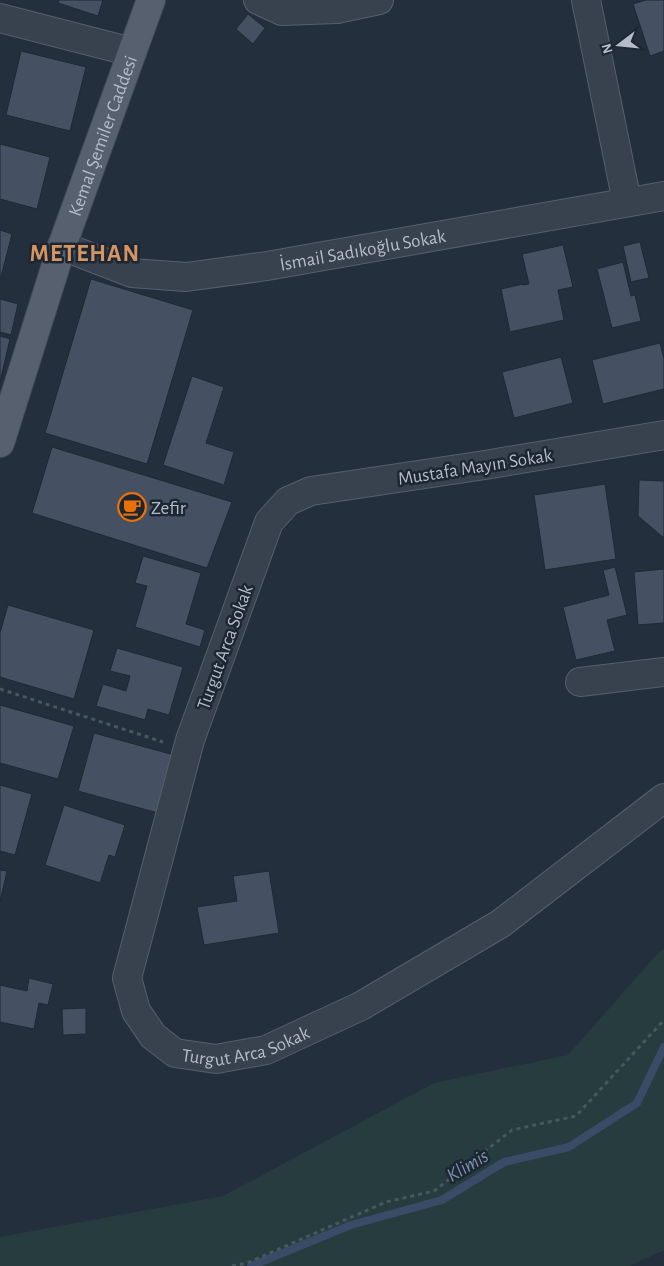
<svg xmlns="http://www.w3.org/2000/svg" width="664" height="1266" font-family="'Alegreya Sans',sans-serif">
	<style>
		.green { fill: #263c3f }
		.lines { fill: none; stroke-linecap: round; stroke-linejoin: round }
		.stream { stroke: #394c67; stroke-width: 8 }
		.building { fill: #455162; stroke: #1f2835 }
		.minor-casing { stroke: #565f6c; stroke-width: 30 }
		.major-casing { stroke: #414a57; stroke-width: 30 }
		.path { stroke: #44595c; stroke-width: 3; stroke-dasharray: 4 4; stroke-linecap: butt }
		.minor { stroke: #38414e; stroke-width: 28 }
		.major { stroke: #56606e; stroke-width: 28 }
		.labels { text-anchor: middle; stroke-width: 5; stroke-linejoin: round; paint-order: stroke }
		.street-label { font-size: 19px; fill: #b4bcc9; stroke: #1d2633 }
		.poi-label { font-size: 19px; fill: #b4bcc9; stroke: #1d2633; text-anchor: start }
		.water-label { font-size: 20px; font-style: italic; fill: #7c92b1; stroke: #1d2633 }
		.district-label { font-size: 24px; font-weight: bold; letter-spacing: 1px; fill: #d59563; stroke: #1d2633 }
	</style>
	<rect width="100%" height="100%" fill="#242f3e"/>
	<path class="green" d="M664 949V1250L630 1266H0V1237L223 1196 434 1083 568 1055 659 952Z"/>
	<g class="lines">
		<path class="stream" d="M251 1266 351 1225 442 1200 504 1162 569 1147 637 1103 664 1047"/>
	</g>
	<path class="building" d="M59 0H103L98 16 58 3Z
		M646 0H664V51L650 56 633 4Z
		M248 14 265 28 253 44 236 29Z
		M21 51 86 67 70 131 6 115Z
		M0 144 50 157 37 209 0 199Z
		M0 230 12 234 0 281Z
		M640 242 649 278 631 282 623 246Z
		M563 245 573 287 558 290 564 320 510 332 501 289 523 284V285L529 284 522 254Z
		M623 262 631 296 635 295 641 321 612 328 597 269Z
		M91 279 193 310 147 464 45 433Z
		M0 299 18 304 11 335 0 332Z
		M0 336 10 339 0 382Z
		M660 343 664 359V389L603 404 592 360Z
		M561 357 573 403 514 418 502 372Z
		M192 376 224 387 206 443 234 452 224 485 163 465Z
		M52 447 232 502 207 568 32 513Z
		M639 480 664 481V538L638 516Z
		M605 484 616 559 545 570 534 495Z
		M143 556 201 573 186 624 205 630 200 647 135 627 147 586 135 583Z
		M615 567 627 615 607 620 615 651 576 660 563 607 609 595 603 570Z
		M664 569V623L638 625 634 572Z
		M8 605 94 630 74 699 0 677V633Z
		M117 648 183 667 169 715 148 709 145 720 96 706 103 684 126 691 130 676 110 671Z
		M0 705 74 726 58 779 0 763Z
		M94 733 174 755 158 813 78 791Z
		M0 785 32 794 15 855 0 851Z
		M64 805 125 825 115 857 109 855 100 883 45 865Z
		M0 870 7 871 0 902Z
		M269 871 279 933 204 945 197 907 237 901 233 876Z
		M29 978 53 984 48 1005 39 1003 34 1029 0 1022V985L27 991Z
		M86 1008V1034L63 1035 62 1009Z"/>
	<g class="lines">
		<defs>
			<g id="minor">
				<path d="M258 0 282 11 337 9 379 0"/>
				<path d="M586 0 627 202"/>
				<path d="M0 18 132 52"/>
				<path id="s1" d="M62 246 132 273 186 277 267 266 664 196"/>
				<path id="s2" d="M664 435 485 465 311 491 288 501 269 522 190 740 127 978 136 1011 153 1036 175 1053 216 1059 266 1050 361 1006 500 924 664 798"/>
				<path d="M580 682 664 672"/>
			</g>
			<g id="major">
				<path id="s3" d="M0 443 62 246 151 0"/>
			</g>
		</defs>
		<use href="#minor" class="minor-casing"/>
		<use href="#major" class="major-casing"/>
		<path class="path" d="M0 689 163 742
			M232 1266 247 1263 386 1202 434 1191 512 1130 576 1116 664 1020"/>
		<use href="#minor" class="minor"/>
		<use href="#major" class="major"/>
	</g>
	<defs>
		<symbol id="cafe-ring" viewBox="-11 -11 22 22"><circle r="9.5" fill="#1d2633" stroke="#e8710a" stroke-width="1.5"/><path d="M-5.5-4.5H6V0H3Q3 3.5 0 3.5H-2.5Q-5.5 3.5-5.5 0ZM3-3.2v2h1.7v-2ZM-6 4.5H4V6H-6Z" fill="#e8710a"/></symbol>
	</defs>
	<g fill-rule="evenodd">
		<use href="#cafe-ring" x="116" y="491" width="32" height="32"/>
	</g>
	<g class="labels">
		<g class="street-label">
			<text dy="7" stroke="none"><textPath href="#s3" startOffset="324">Kemal Şemiler Caddesi</textPath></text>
			<text dy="7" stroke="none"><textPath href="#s1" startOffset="308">İsmail Sadıkoğlu Sokak</textPath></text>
			<text transform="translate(475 466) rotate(-9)" y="7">Mustafa Mayın Sokak</text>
			<text transform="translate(224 647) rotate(-70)" y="7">Turgut Arca Sokak</text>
			<text dy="7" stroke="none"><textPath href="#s2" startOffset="1054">Turgut Arca Sokak</textPath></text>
		</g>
		<g class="poi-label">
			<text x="151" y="514">Zefir</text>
		</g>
		<g class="water-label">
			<text transform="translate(467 1165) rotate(-31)" y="7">Klimis</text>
		</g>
		<g class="district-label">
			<text x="85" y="261">METEHAN</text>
		</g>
	</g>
	<g transform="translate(619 45) rotate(254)" stroke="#1d2633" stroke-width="4" paint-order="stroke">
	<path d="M0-4L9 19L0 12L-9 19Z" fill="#b4bcc9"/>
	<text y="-8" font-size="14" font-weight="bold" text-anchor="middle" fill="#b4bcc9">N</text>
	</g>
</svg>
